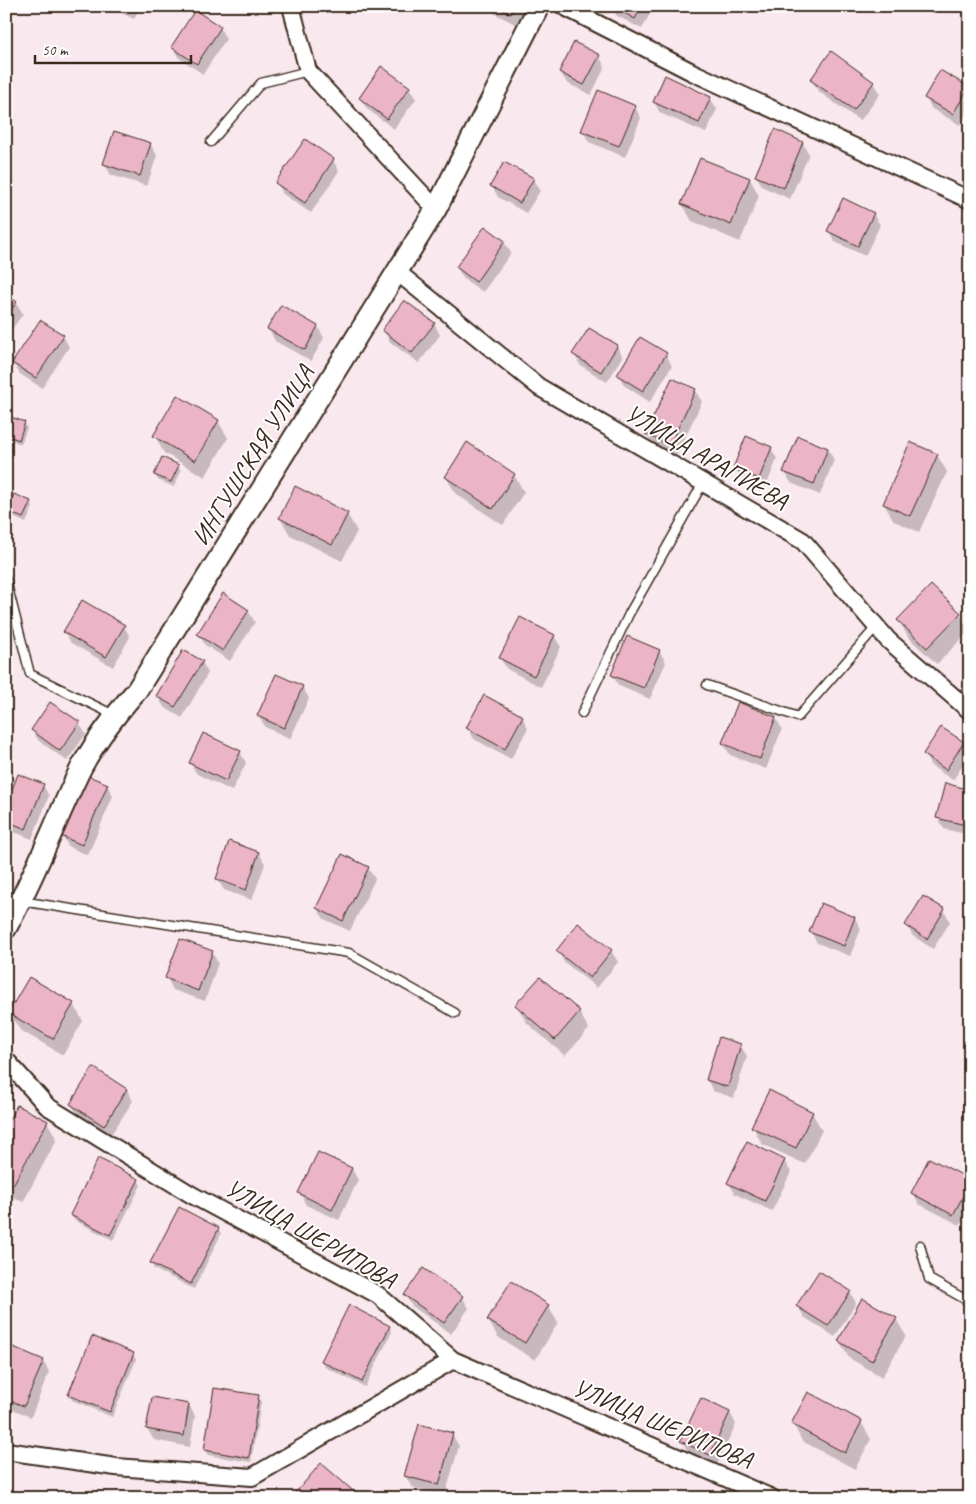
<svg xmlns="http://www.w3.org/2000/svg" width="976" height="1504" font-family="Caveat,sans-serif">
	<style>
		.shadow { fill: #0003 }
		.building { fill: #ecb4c7; stroke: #3b2a1e }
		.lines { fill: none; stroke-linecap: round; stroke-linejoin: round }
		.service-casing { stroke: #3b2a1e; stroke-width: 11 }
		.minor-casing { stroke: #3b2a1e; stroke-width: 20 }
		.tertiary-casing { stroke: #3b2a1e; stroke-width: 24 }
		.service { stroke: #fff; stroke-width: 8 }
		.minor { stroke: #fff; stroke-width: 16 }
		.tertiary { stroke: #fff; stroke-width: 20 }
		.labels { text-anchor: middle; stroke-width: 4; stroke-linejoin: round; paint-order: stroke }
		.street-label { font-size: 25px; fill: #3b2a1e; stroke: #fff }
	</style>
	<rect width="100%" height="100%" fill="#f9e8ee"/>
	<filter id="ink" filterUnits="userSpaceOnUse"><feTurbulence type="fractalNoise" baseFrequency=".02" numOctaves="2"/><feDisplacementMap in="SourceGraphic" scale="10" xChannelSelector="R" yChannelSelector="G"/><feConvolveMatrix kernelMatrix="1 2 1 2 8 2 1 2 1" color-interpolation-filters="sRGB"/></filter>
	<g filter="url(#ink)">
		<path class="shadow" d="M107 6H140L134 19Z
			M486 6H527L517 25 488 10Z
			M611 6H654L642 29 617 16Z
			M220 28 226 39 203 74 179 58 172 47Z
			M599 56 605 67 591 95 567 83 560 72Z
			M812 80 873 83 880 94 860 121 818 91Z
			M409 88 416 99 394 129 367 109 360 98Z
			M968 88 970 91V107L960 125 932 109 926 98Z
			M710 98 717 109 706 133 660 113 654 102Z
			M635 107 641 118 625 157 589 142 583 131Z
			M802 142 809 154 790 199 763 187 756 176Z
			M150 144 157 155 147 186 111 175 105 164Z
			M701 159 750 179 759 196 740 242 692 221 682 204Z
			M333 160 339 171 311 213 283 194 277 183Z
			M533 179 540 191 526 213 498 197 492 186Z
			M873 214 880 225 865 256 835 242 829 231Z
			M504 242 511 253 483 292 464 279 457 268Z
			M6 295 16 302 23 314 6 337Z
			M282 307 318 327 324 338 311 361 275 341 269 329Z
			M434 323 440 335 419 363 390 342 383 330Z
			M63 336 69 347 42 388 20 374 13 363Z
			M617 346 623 357 607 382 580 365 574 354Z
			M666 354 672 366 650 402 625 386 618 375Z
			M695 390 702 402 676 456 653 445 647 434Z
			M218 421 228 438 205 477 164 453 155 436Z
			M24 423 27 428 21 444 6 438V424Z
			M799 437 828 449 834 460 820 495 791 483 785 472Z
			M468 444 514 475 524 492 503 525 456 494 446 477Z
			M771 448 777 459 765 489 741 479 735 468Z
			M937 455 947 472 919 532 894 521 884 504Z
			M178 466 181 471 174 487 158 480 155 474Z
			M30 502 33 507 26 523 11 516 8 511Z
			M347 514 357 531 342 561 290 535 280 518Z
			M248 611 255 622 230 661 205 645 199 634Z
			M960 614 969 631 937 664 908 637 899 620Z
			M124 626 130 637 113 667 71 643 65 632Z
			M554 636 561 647 541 687 507 669 500 658Z
			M659 651 666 662 650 699 619 686 612 675Z
			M202 662 208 673 182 718 164 707 157 696Z
			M302 687 309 698 290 739 265 727 259 716Z
			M522 717 528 728 511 759 474 739 468 728Z
			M776 718 782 729 766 769 730 755 723 743Z
			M79 723 86 734 67 761 39 741 32 730Z
			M963 743 970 754 953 780 931 766 924 754Z
			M240 752 246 763 232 791 197 774 190 763Z
			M43 785 49 796 32 839 9 830 6 826V808Z
			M107 785 113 796 88 855 69 847 62 836Z
			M970 791V835L944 829 938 817Z
			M259 853 265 864 252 900 224 890 217 879Z
			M368 868 375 879 350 931 324 919 317 908Z
			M944 910 950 922 933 949 913 936 906 925Z
			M855 918 861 929 850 956 817 943 811 932Z
			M558 951H611L618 962 597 988 564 962Z
			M212 952 218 963 205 1001 173 990 167 978Z
			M30 979 73 1004 83 1021 63 1055 20 1030 10 1013Z
			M517 1005 579 1012 589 1029 565 1056 526 1022Z
			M740 1045 747 1056 734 1098 713 1091 707 1080Z
			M94 1069 127 1090 133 1101 110 1136 78 1115 71 1104Z
			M812 1113 822 1130 805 1164 762 1144 753 1127Z
			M47 1122 57 1139 23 1202 6 1193V1128Z
			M319 1153 352 1169 358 1180 339 1220 306 1205 300 1193Z
			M784 1161 791 1172 772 1211 735 1194 729 1183Z
			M138 1180 141 1185 113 1240 74 1220 71 1215Z
			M970 1181V1206L960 1225 919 1204 912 1193Z
			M218 1228 221 1234 194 1289 154 1269 151 1263Z
			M424 1270 462 1297 469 1308 451 1334 412 1306 405 1295Z
			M850 1292 856 1303 835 1337 804 1317 798 1306Z
			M548 1306 558 1323 535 1360 498 1337 488 1320Z
			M896 1319 906 1336 882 1377 849 1358 839 1341Z
			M389 1326 392 1332 365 1387 325 1367 322 1361Z
			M133 1354 136 1360 112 1417 72 1400 69 1395Z
			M6 1360 43 1361 49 1372 31 1417 6 1406Z
			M258 1396 261 1402 251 1462 208 1455 205 1450Z
			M701 1400 730 1413 736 1424 717 1465 688 1452 682 1441Z
			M189 1405 195 1416 190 1447 154 1440 147 1429Z
			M861 1422 871 1439 855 1469 802 1441 793 1424Z
			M452 1434 459 1446 445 1496 412 1487 405 1476Z"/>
		<path class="building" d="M495 6H515L511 14Z
			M612 6H642L635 19Z
			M195 10 221 27 197 64 171 47Z
			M574 42 600 55 584 85 559 72Z
			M831 51 874 82 854 110 810 80Z
			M381 66 410 87 387 119 359 98Z
			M940 70 969 87 953 114 924 98Z
			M665 75 711 97 699 123 653 102Z
			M598 90 636 106 619 146 581 131Z
			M775 129 803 142 784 188 755 176Z
			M114 131 151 143 140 176 103 164Z
			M305 139 334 159 305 203 275 183Z
			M700 158 750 178 731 225 681 204Z
			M504 162 534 178 520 203 490 186Z
			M843 198 874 213 858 246 827 231Z
			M485 226 505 241 476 282 456 267Z
			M6 294 17 302 6 317Z
			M404 300 435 323 412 353 382 330Z
			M281 305 318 326 305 350 267 329Z
			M40 320 64 335 36 378 12 363Z
			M589 328 618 345 601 372 572 354Z
			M640 337 667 353 643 391 617 375Z
			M672 378 696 389 670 445 645 434Z
			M177 395 219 420 195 461 153 436Z
			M8 416 25 422 19 440 6 435V420Z
			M746 436 772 447 759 479 733 468Z
			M798 436 828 448 814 484 783 472Z
			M467 442 515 474 493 509 445 477Z
			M910 442 938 454 910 516 883 504Z
			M162 457 179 465 171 482 154 475Z
			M295 486 348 513 332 545 279 518Z
			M14 494 31 501 23 518 6 511Z
			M931 585 961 613 927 648 897 620Z
			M223 593 249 610 223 651 197 634Z
			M82 600 125 625 106 657 63 632Z
			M520 617 555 635 534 676 499 658Z
			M627 636 660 650 644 688 611 675Z
			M183 650 203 661 175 707 156 696Z
			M276 674 303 686 284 728 257 716Z
			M484 695 523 716 505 749 466 728Z
			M50 702 80 722 60 751 31 730Z
			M738 702 776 717 760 759 722 743Z
			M941 727 964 742 946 770 923 754Z
			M203 733 241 751 226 781 189 763Z
			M18 774 44 784 26 829 6 821V805Z
			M86 775 108 784 82 845 61 836Z
			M945 783 970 790V826L936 818Z
			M229 841 259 852 246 890 216 879Z
			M342 854 369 867 343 921 316 908Z
			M923 896 945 909 927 939 905 925Z
			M821 903 855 917 844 946 809 932Z
			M578 923 612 950 590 978 556 951Z
			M180 939 213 951 198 991 165 978Z
			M29 977 74 1003 53 1039 8 1013Z
			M540 977 580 1011 555 1040 515 1005Z
			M719 1037 741 1044 728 1087 706 1080Z
			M93 1067 127 1089 104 1126 70 1104Z
			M769 1090 813 1112 796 1148 751 1127Z
			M17 1105 48 1121 13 1185 6 1182V1125Z
			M747 1141 785 1160 765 1201 727 1183Z
			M318 1152 352 1168 332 1210 298 1193Z
			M98 1158 139 1179 110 1235 70 1215Z
			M929 1158 970 1179V1183L953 1215 911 1193Z
			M179 1207 219 1228 191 1284 150 1263Z
			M423 1268 463 1296 444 1323 404 1295Z
			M819 1271 851 1291 828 1326 796 1306Z
			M511 1281 549 1305 525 1343 487 1320Z
			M862 1298 897 1318 872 1361 838 1341Z
			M349 1305 390 1326 362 1382 321 1361Z
			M92 1336 134 1353 110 1412 68 1395Z
			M11 1346 44 1360 24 1406 6 1399V1357Z
			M214 1388 259 1395 249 1458 204 1450Z
			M808 1392 862 1421 845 1453 791 1424Z
			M152 1397 189 1404 184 1436 146 1429Z
			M701 1398 730 1412 710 1455 680 1441Z
			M419 1424 453 1433 439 1485 404 1476Z
			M321 1463 359 1496 357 1498H291Z"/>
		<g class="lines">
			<defs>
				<path id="service" d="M211 142 261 83 308 71
					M6 580 30 674 114 715
					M707 685 798 717 876 627
					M582 713 629 614 703 483
					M21 901 349 953 455 1013
					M920 1245 929 1279 970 1302"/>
				<path id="minor" d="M291 6 308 71 436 209
					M563 6 692 72 970 200
					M396 271 539 387 803 541 888 640 970 711
					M6 1060 47 1106 192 1195 378 1295 453 1360 772 1498
					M6 1451 116 1467 252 1477 453 1360"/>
				<path id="tertiary" d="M6 928C35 877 55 821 81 768 96 740 116 714 137 690L436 209 539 6"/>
			</defs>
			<use href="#service" class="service-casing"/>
			<use href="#minor" class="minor-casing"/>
			<use href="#tertiary" class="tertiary-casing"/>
			<use href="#service" class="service"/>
			<use href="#minor" class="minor"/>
			<use href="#tertiary" class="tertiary"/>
		</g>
	</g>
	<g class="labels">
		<g class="street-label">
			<text transform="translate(252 455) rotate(-58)" y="9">ИНГУШСКАЯ УЛИЦА</text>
			<text transform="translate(707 456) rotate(30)" y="9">УЛИЦА АРАПИЕВА</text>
			<text transform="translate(311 1233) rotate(30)" y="9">УЛИЦА ШЕРИПОВА</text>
			<text transform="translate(663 1423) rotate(23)" y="9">УЛИЦА ШЕРИПОВА</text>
		</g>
	</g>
	<rect width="976" height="1504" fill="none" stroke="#fff" stroke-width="25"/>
	<rect x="12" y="12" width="951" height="1479" fill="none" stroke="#3b2a1e" stroke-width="2" filter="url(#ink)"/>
	<path d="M35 55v8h156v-8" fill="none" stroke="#3b2a1e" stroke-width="2.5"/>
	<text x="42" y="55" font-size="15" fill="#3b2a1e" stroke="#ffffff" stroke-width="4" paint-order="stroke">50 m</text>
</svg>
